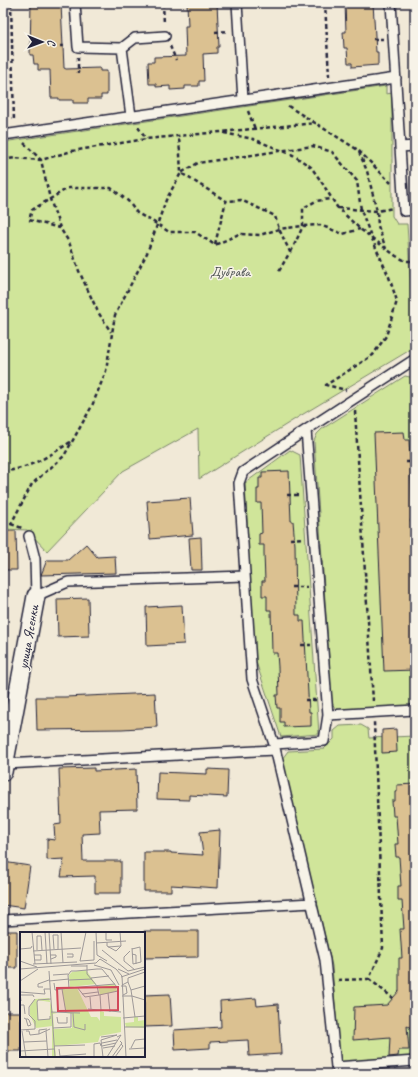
<svg xmlns="http://www.w3.org/2000/svg" width="418" height="1077" font-family="Caveat,sans-serif">
	<style>
		.green { fill: #d0e59a; stroke: #79846a }
		.building { fill: #dbc191; stroke: #22223b }
		.lines { fill: none; stroke-linecap: round; stroke-linejoin: round }
		.service-casing { stroke: #22223b; stroke-width: 12 }
		.minor-casing { stroke: #22223b; stroke-width: 20 }
		.path { stroke: #22223b; stroke-width: 2.5; stroke-dasharray: 4 3; stroke-linecap: butt }
		.service { stroke: #f7f3e8; stroke-width: 9 }
		.minor { stroke: #f7f3e8; stroke-width: 17 }
		.labels { text-anchor: middle; stroke-width: 3; stroke-linejoin: round; paint-order: stroke }
		.park-label { font-size: 14px; fill: #4e5353; stroke: #f7f3e8 }
		.street-label { font-size: 14px; fill: #22223b; stroke: #f7f3e8 }
		.inset-road { fill: none; stroke: #9e9999; stroke-width: 1 }
		.view { fill: #d1495b; fill-opacity: 0.15; stroke: #d1495b; stroke-width: 2 }
		.inset-edge { fill: none; stroke: #22223b; stroke-width: 2 }
	</style>
	<rect width="100%" height="100%" fill="#f1e9d7"/>
	<filter id="ink" filterUnits="userSpaceOnUse"><feTurbulence type="fractalNoise" baseFrequency=".025" numOctaves="2"/><feDisplacementMap in="SourceGraphic" scale="8" xChannelSelector="R" yChannelSelector="G"/><feConvolveMatrix kernelMatrix="1 2 1 2 8 2 1 2 1" color-interpolation-filters="sRGB"/></filter>
	<g filter="url(#ink)">
		<path class="green" d="M386 86V94L392 93V216L397 224H407L415 347 300 416 199 479 198 429 123 471 47 551 27 530 3 529V142Z
			M405 376 415 378V707L340 710 335 708 332 703 314 441 317 434 322 429Z
			M290 450 300 455 319 734 281 737 254 656 245 483Z
			M361 725 368 729 369 738 415 736V1056L343 1063 339 1056 332 966 282 759 288 751 324 749 334 739V731L340 726Z"/>
		<path class="building" d="M31 3 61 4 64 68 66 69 100 68V71H107V95H101V99H88V103H73V100H59V98H51L50 70H38V64H34L33 55H30Z
			M187 3H217L219 47H217V53L203 54 204 81H199V86H185V89L170 90V86L156 87V84H149L148 62H154V57L186 56 185 26H188Z
			M345 3H373L376 52H378V65L352 67V63H348L347 48H344L343 32H346Z
			M404 432 405 440H409L414 529 415 670 384 671 374 433Z
			M289 471 291 521H293L295 545 296 615H300V621H304L309 712H311V726L284 727V722H280V708H277L276 695H279L278 667 277 653H272L271 610H267V596H262V581H265L264 553V545H259V534L262 533 261 503H257V489H259V478H262V472Z
			M190 498 193 535 150 539 147 501Z
			M3 531H16L17 570H3Z
			M201 537 202 570H191L189 538Z
			M86 544 97 557 115 556 116 573 41 575 47 560H68Z
			M88 598 89 636 58 637 57 599Z
			M182 605 184 644 147 646 146 607Z
			M155 693 157 727 122 729 37 730 36 697H65Z
			M396 729 397 752 382 753V730Z
			M94 768V771L136 769 137 809 99 810 100 833 82 834 83 861H121V893H95V876L61 877 64 859 47 860V839L55 840 54 825 61 824 59 769Z
			M207 769 228 770 227 797 189 795V800L157 799 158 772 207 774Z
			M415 784V1030L407 1026 409 1050H399L398 1056 389 1057 390 1037 353 1040 354 1007 387 1005 399 991V958H402L400 929H404L402 901H398V886H401L399 857H396L395 844H398L396 816H393L392 801H395V792H397V785Z
			M220 830 218 888 171 885V891H144V852H171V853L203 855 200 832Z
			M3 862 30 866 24 908 3 905Z
			M3 931H17V968H3Z
			M144 931H198V957L144 958Z
			M170 994 172 1026 144 1027V995Z
			M256 998 257 1006 278 1004 281 1054 249 1056 248 1040 210 1042V1048L175 1050 174 1030 221 1027 220 1001Z
			M3 1012H21V1051H3Z"/>
		<g class="lines">
			<defs>
				<path id="service" d="M75 3 78 47 122 48 131 116
					M237 3 243 100
					M391 3 404 211 415 210
					M122 48 135 38 165 36
					M3 135 396 78
					M400 147 415 146
					M306 430 328 715
					M29 536 35 559 36 596 68 582 245 576
					M415 710 328 715 324 741 274 744 325 960 336 1067 415 1061
					M274 744 252 679 239 483 243 472 306 430 415 359
					M5 764 275 750
					M3 920 312 903"/>
				<path id="minor" d="M3 772 36 596"/>
			</defs>
			<use href="#service" class="service-casing"/>
			<use href="#minor" class="minor-casing"/>
			<path class="path" d="M11 3 14 122
				M163 3 164 24
				M325 3 329 76
				M215 32 228 31
				M373 39H383
				M60 46H67
				M170 46 176 60
				M78 57V73
				M288 106 358 150 391 183
				M248 111 255 129
				M138 127 146 139
				M224 133 253 139 293 155 311 167 321 181 337 207 360 229 396 256 406 261H415
				M24 143 41 160 50 199 60 228 69 242 79 271 98 312 111 332
				M359 152 367 171 377 211 378 226 386 249
				M3 160 15 158 41 160 72 151 146 139 316 123
				M338 208 377 211 393 208
				M60 228 29 220 32 210 68 188H111L128 201 137 213 157 224 169 232H195L215 245 239 234 260 235 279 229 303 226 320 225 343 234 360 229
				M215 244 226 201
				M291 252 303 226V208L316 201 331 199
				M279 271 290 252 279 229 275 216 241 200 226 201 181 173 198 163 313 146 332 152 357 181 361 210 372 239 389 277 397 301 386 336 373 355 326 385 346 390
				M355 411 373 701
				M406 462H415
				M3 471C28 470 53 454 73 440
				M287 495H300
				M410 521H415
				M3 524H11L32 484 64 456 92 406 106 371 115 315 147 253 166 200 181 173 179 136
				M11 524 22 528
				M290 539 304 538
				M414 582H415
				M291 587H307
				M301 645H311
				M305 700H316
				M369 979 393 998
				M338 980 369 979 383 948 374 722"/>
			<use href="#service" class="service"/>
			<use href="#minor" class="minor"/>
		</g>
	</g>
	<g class="labels">
		<g class="park-label">
			<text x="230" y="276">Дубрава</text>
		</g>
		<g class="street-label">
			<text transform="translate(28 637) rotate(-80)" y="5">улица Ясенки</text>
		</g>
	</g>
	<g transform="translate(20 932)">
		<rect width="125" height="125" fill="#f1e9d7"/>
		<path d="M66 38 76 52 50 55 49 43 52 40ZM95 52 97 59 80 63 78 54ZM57 56 71 85H77L80 89V79L84 80V84L101 85V100L80 104 78 110 35 114 36 125H32V94L16 96 10 83V74L15 67 29 66 33 80 37 81 33 82 34 97 52 96V82L46 81 42 57ZM17 68 30 70V87L18 88ZM114 85H118V89L125 88V96L106 95 105 91 114 90Z" fill="#d0e59a" fill-rule="evenodd"/>
		<path class="inset-road" d="M12 0 15 32M25 0 27 32M29 0 31 32M41 0 43 31M66 0 60 29 74 28V9M76 0 77 23 87 29M86 0V8H92M87 10V14L96 19 101 14 100 0M76 11 106 9M88 15 101 14M112 16 113 32M0 17 11 16 12 14M34 17 33 3H38V17M112 17 120 15 121 30 113 32M17 18V4H21L22 18M82 18 108 39 125 35M13 19 61 16M110 19 104 25V29L115 38M47 22H53V25H47M112 22 116 23V32M14 23H21V28H14M30 23H36V25L31 27M0 29 17 35M13 32 57 30M74 33 91 38 99 53M51 34H67M0 37 76 31 80 27 96 37 102 44 106 125M98 37 109 42M29 39 35 125M33 43 48 42M101 45 125 37M71 46 89 44M49 48 72 47M0 49 18 37M29 49 49 47M108 50V46L125 40M34 51 35 58 49 56 48 43 51 39H56L67 38 77 37H82L97 55 98 59 79 63 77 54 67 42V33M102 53 108 50 111 58 125 54M101 54H106L107 61 103 63M23 55H18V52L29 48M57 55 65 65 79 63M49 56 95 52M42 57 46 81M111 58 115 85M88 61 90 80M62 62 78 60M0 63H13L14 65M80 63 81 78M102 64H112L125 68M70 65 71 77M1 69 0 60 25 62 24 57H30M0 73H4L5 82M68 77 101 80M31 80 60 81M53 81 54 95 65 98V92M30 84V87L18 88 17 70 18 68 31 67M37 85 38 91H47V85M4 86 6 87H8L9 88 11 93 8 94 6 87M103 86 125 84M104 95H125M33 96 51 95V81M0 98 15 97V89L9 83V75L15 67M2 99 6 125M6 99H9L10 103 19 102 30 97M26 99 28 125M19 102V98L27 97M81 105 97 103 81 108 83 125M4 110 27 109M82 111 97 108M34 114 65 113M82 114 96 111M83 116 95 114M111 116 115 108 125 107M39 117 40 124 66 122M109 117 125 116M0 119 34 117M74 125V112L80 111 81 114M87 125 101 103 97 105M92 125 102 111 100 109M95 125 103 114 101 112"/>
		<path class="view" d="M98 55V78L38 79 37 56Z"/>
		<rect width="125" height="125" class="inset-edge"/>
	</g>
	<rect width="418" height="1077" fill="none" stroke="#f7f3e8" stroke-width="16"/>
	<rect x="8" y="8" width="402" height="1061" fill="none" stroke="#22223b" stroke-width="1.5" filter="url(#ink)"/>
	<g transform="translate(42 42) rotate(91)" stroke="#f7f3e8" stroke-width="3" paint-order="stroke">
	<path d="M0-3L7 15L0 10L-7 15Z" fill="#22223b"/>
	<text y="-6" font-size="11" font-weight="bold" text-anchor="middle" fill="#22223b">С</text>
	</g>
</svg>
